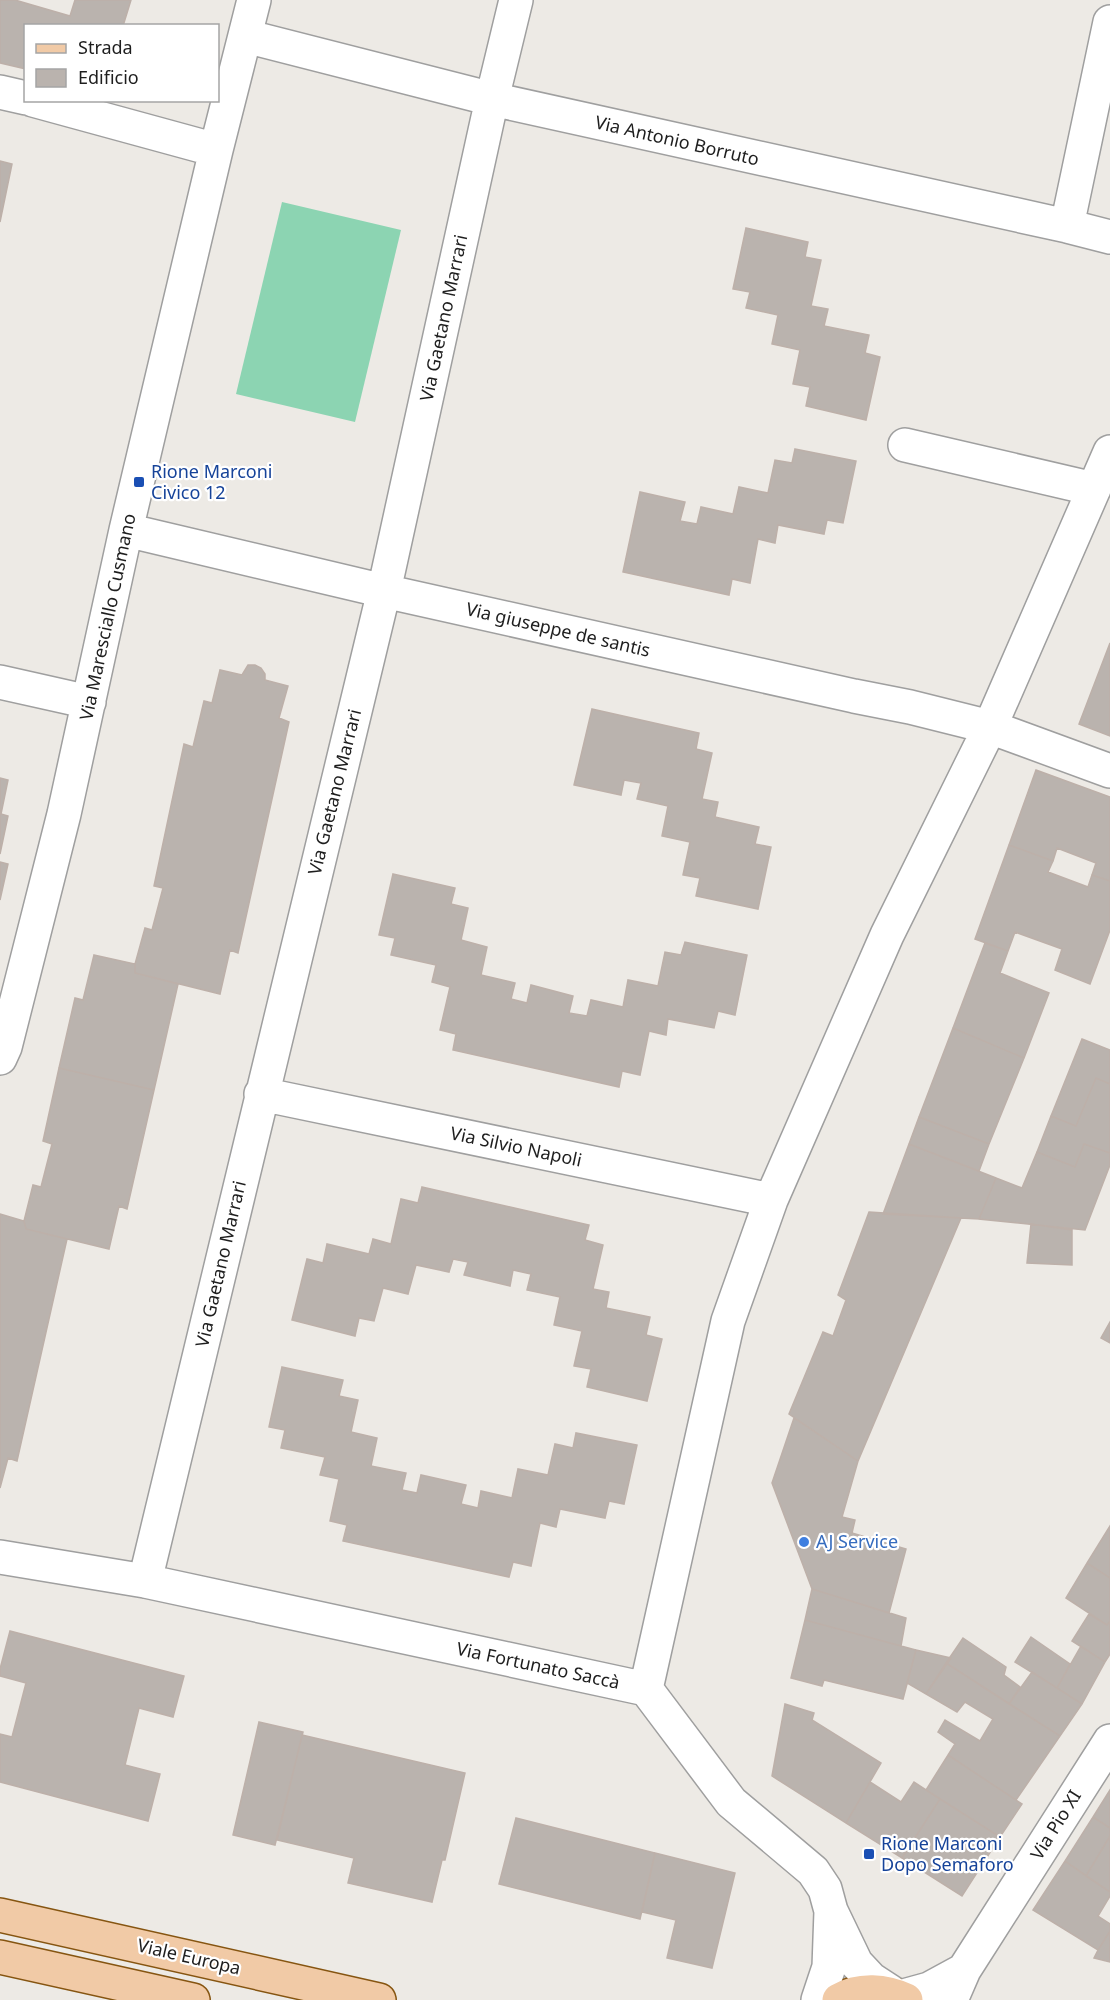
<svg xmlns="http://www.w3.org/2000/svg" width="1110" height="2000" font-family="'Noto Sans',sans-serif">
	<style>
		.pitch { fill: #8cd4b2 }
		.building { fill: #bab3ae; stroke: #bdb0a9; stroke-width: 1.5 }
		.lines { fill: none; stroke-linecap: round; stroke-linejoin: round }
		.minor-casing { stroke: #9f9f9f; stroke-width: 36 }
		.major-casing { stroke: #865511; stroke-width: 36 }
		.minor { stroke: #fff; stroke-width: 33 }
		.major { stroke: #f1caa6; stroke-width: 33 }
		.transit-dot { fill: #1a4fb4; stroke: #fff; stroke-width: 2 }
		.shop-dot { fill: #3f7fe0; stroke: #fff; stroke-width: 2 }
		.labels { text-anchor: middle; stroke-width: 4.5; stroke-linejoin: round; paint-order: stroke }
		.street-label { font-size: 18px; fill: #1e1e1e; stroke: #fff }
		.transit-label { font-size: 18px; fill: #164399; stroke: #fff; text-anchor: start }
		.shop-label { font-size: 18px; fill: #366cbe; stroke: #fff; text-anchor: start }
	</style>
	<rect width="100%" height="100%" fill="#edeae5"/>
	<path class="pitch" d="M282 202 401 230 355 422 236 394Z"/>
	<path class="building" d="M0 0H15L70 16 75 0H131L123 26H26V69L0 63Z
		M0 161 12 164 0 222Z
		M746 228 808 242 805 257 821 260 811 306 828 309 824 326 869 335 865 353 880 357 866 420 806 406 810 387 793 384 800 350 772 344 778 315 746 308 750 292 733 289Z
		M795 449 856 461 843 523 827 520 824 534 778 525 775 543 758 539 750 583 732 579 729 595 623 572 640 492 685 502 680 521 697 524 701 507 733 514 739 487 768 493 775 460 792 463Z
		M1110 643V736L1079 724Z
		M248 665H255L261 668 265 674V680L288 686 279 718 289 722 238 953 230 950 220 994 135 973V964L145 928 152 930 163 888 154 886 184 744 193 747 204 701 212 703 220 670 242 675Z
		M592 709 699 733 696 749 712 753 702 799 718 802 715 817 759 827 755 844 771 847 758 909 696 896 700 878 683 875 690 842 662 836 668 806 637 799 641 783 624 780 621 795 574 785Z
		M1036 770 1110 797V881L1092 875 1096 863 1057 848 1053 861 1009 845Z
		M0 778 8 780 1 814 8 816 0 854Z
		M1009 845 1053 861 1048 872 1088 887 1092 875 1110 881V930L1090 984 1055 970 1062 949 1015 932 1008 951 975 939Z
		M0 862 8 864 0 900Z
		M393 874 455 888 451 904 468 908 461 940 487 947 481 975 515 983 511 999 527 1003 531 985 573 996 569 1013 587 1016 591 1000 623 1007 628 980 658 986 665 952 681 955 685 942 747 955 735 1015 718 1011 714 1028 668 1019 666 1035 649 1031 640 1075 622 1071 619 1087 453 1050 456 1034 440 1030 450 987 432 982 436 965 391 955 395 938 379 935Z
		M985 943 1008 951 1000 973 1049 993 1024 1058 953 1028Z
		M94 955 135 964V973L178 984 154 1090 59 1068 75 998 83 1000Z
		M953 1028 1024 1058 989 1144 919 1117Z
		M1082 1039 1110 1050V1084L1096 1078 1076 1126 1051 1116Z
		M59 1068 154 1090 127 1209 119 1206 109 1249 26 1229 24 1221 33 1185 41 1187 52 1144 43 1141Z
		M1096 1078 1110 1084V1153L1084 1144 1075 1167 1037 1152 1051 1116 1076 1126Z
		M919 1117 989 1144 979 1171 909 1144Z
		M909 1144 996 1178 979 1219 883 1214Z
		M1084 1144 1110 1153V1165L1085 1230 979 1219 996 1178 1022 1188 1037 1152 1075 1167Z
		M422 1187 589 1225 585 1240 603 1245 593 1289 609 1292 606 1308 650 1317 646 1335 662 1339 647 1401 587 1387 591 1369 574 1366 582 1331 554 1325 560 1297 527 1290 531 1274 513 1270 510 1286 464 1275 468 1262 453 1259 449 1272 416 1265 408 1294 383 1288 374 1321 359 1318 355 1336 292 1320 307 1259 323 1263 327 1244 369 1254 373 1239 391 1244 401 1199 418 1203Z
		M869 1212 961 1218 858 1461 789 1414 823 1332 833 1336 846 1300 838 1295Z
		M0 1214 24 1221 26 1229 67 1239 17 1461 8 1458 0 1488Z
		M1031 1224 1072 1230V1265L1027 1263Z
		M1110 1322V1343L1101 1338Z
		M282 1367 343 1380 339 1396 358 1400 351 1432 377 1438 371 1466 406 1473 402 1490 417 1493 421 1475 466 1485 461 1504 478 1508 481 1491 512 1498 518 1469 548 1475 555 1444 573 1448 576 1433 637 1445 624 1504 609 1501 605 1518 560 1509 556 1527 540 1523 531 1566 513 1562 509 1577 343 1541 347 1525 330 1521 339 1479 320 1475 325 1457 281 1448 285 1430 269 1427Z
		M794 1418 858 1461 842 1517 855 1520 852 1533 906 1549 889 1613 812 1589 772 1483Z
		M1110 1526V1578L1087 1563Z
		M1087 1563 1110 1578V1621L1107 1625 1066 1598Z
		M812 1589 906 1618 901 1646 805 1620Z
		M1089 1614 1107 1625 1110 1621V1654L1105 1662 1072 1641Z
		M805 1620 916 1650 903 1699 824 1680 822 1686 791 1678Z
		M10 1631 184 1676 173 1717 139 1708 125 1765 160 1774 148 1821 0 1782V1734L12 1737 26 1683 0 1676V1669Z
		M1031 1637 1070 1664 1057 1688 1015 1662Z
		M963 1638 1006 1667 1004 1675 1020 1687 1009 1704 946 1663Z
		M1081 1646 1105 1662 1082 1704 1057 1688Z
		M916 1650 951 1658 926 1694 907 1683Z
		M946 1663 1060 1736 1016 1800 948 1755 955 1744 938 1732 945 1720 980 1741 993 1719 965 1702 957 1712 926 1694Z
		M1032 1672 1082 1704 1060 1736 1009 1704Z
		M785 1704 814 1713 812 1720 881 1763 846 1823 772 1776Z
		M259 1722 303 1732 275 1845 233 1835Z
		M302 1735 465 1773 445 1860H442L432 1902 348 1883 354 1858 277 1840Z
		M948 1755 1022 1804 1000 1837 926 1790Z
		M870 1782 901 1802 914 1782 940 1799 902 1858 846 1823Z
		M1110 1790V1828L1093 1817Z
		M940 1799 1000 1837 962 1896 902 1858Z
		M1093 1817 1110 1828V1836L1086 1876 1065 1861Z
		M516 1818 655 1853 640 1919 499 1884Z
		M1110 1836V1892L1086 1876Z
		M655 1853 735 1873 712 1968 667 1958 676 1920 642 1912Z
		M1065 1861 1110 1892V1896L1098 1916 1110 1924V1931L1098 1950 1033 1910Z
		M1110 1931V1962L1094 1958 1098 1950Z"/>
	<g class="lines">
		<defs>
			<path id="minor" d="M245 36 492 99 1067 226 1110 237
				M0 92 26 98
				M33 100 216 150
				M1067 226 1110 22
				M905 445 1094 489
				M126 530 384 591 854 696 910 707 990 727 1110 771
				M0 682 89 702
				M0 1058 5 1047 64 814 126 530 216 150 254 0
				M261 1094 771 1200
				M0 1557 145 1581 646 1689 731 1802 813 1871 825 1889 831 1911
				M145 1581 384 591 492 99 516 0
				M646 1689 728 1321 771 1200 887 935 990 727 1110 452
				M964 1970 1110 1741
				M900 1997 929 1989 964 1970 951 2000
				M818 2000 829 1967 831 1911 856 1963 871 1979 894 1994"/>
			<path id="major" d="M0 1915 379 2000
				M0 1957 193 2000
				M839 2000C860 1988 885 1990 906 2000"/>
		</defs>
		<use href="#minor" class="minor-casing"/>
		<use href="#major" class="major-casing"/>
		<use href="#minor" class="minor"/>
		<use href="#major" class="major"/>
	</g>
	<g class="transit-dot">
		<rect x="133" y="476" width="12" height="12" rx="3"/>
		<rect x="863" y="1848" width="12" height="12" rx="3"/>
	</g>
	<circle class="shop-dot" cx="804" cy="1542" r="6"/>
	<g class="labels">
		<g class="street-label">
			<text transform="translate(677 141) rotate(13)" y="6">Via Antonio Borruto</text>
			<text transform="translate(444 318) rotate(-78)" y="6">Via Gaetano Marrari</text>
			<text transform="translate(108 617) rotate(-78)" y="6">Via Maresciallo Cusmano</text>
			<text transform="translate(558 630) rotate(13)" y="6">Via giuseppe de santis</text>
			<text transform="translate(335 792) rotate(-76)" y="6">Via Gaetano Marrari</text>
			<text transform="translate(516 1147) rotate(12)" y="6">Via Silvio Napoli</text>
			<text transform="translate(221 1264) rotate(-77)" y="6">Via Gaetano Marrari</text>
			<text transform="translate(538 1666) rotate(12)" y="6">Via Fortunato Saccà</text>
			<text transform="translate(1056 1825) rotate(-58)" y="6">Via Pio XI</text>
			<text transform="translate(189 1957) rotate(13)" y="6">Viale Europa</text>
		</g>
		<g class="transit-label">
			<text x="151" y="478">Rione Marconi<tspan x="151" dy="21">Civico 12</tspan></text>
			<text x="881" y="1850">Rione Marconi<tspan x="881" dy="21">Dopo Semaforo</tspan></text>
		</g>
		<g class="shop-label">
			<text x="816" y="1548">AJ Service</text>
		</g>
	</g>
	<rect x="24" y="24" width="195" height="78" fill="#ffffff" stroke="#a5a5a5" stroke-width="1.5"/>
	<rect x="36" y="44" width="30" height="9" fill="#f1caa6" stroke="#a5a5a5" stroke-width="1.5"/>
	<text x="78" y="54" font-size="18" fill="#1e1e1e">Strada</text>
	<rect x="36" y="69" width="30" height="18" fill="#bab3ae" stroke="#a5a5a5" stroke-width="1.5"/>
	<text x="78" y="84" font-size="18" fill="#1e1e1e">Edificio</text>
</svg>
